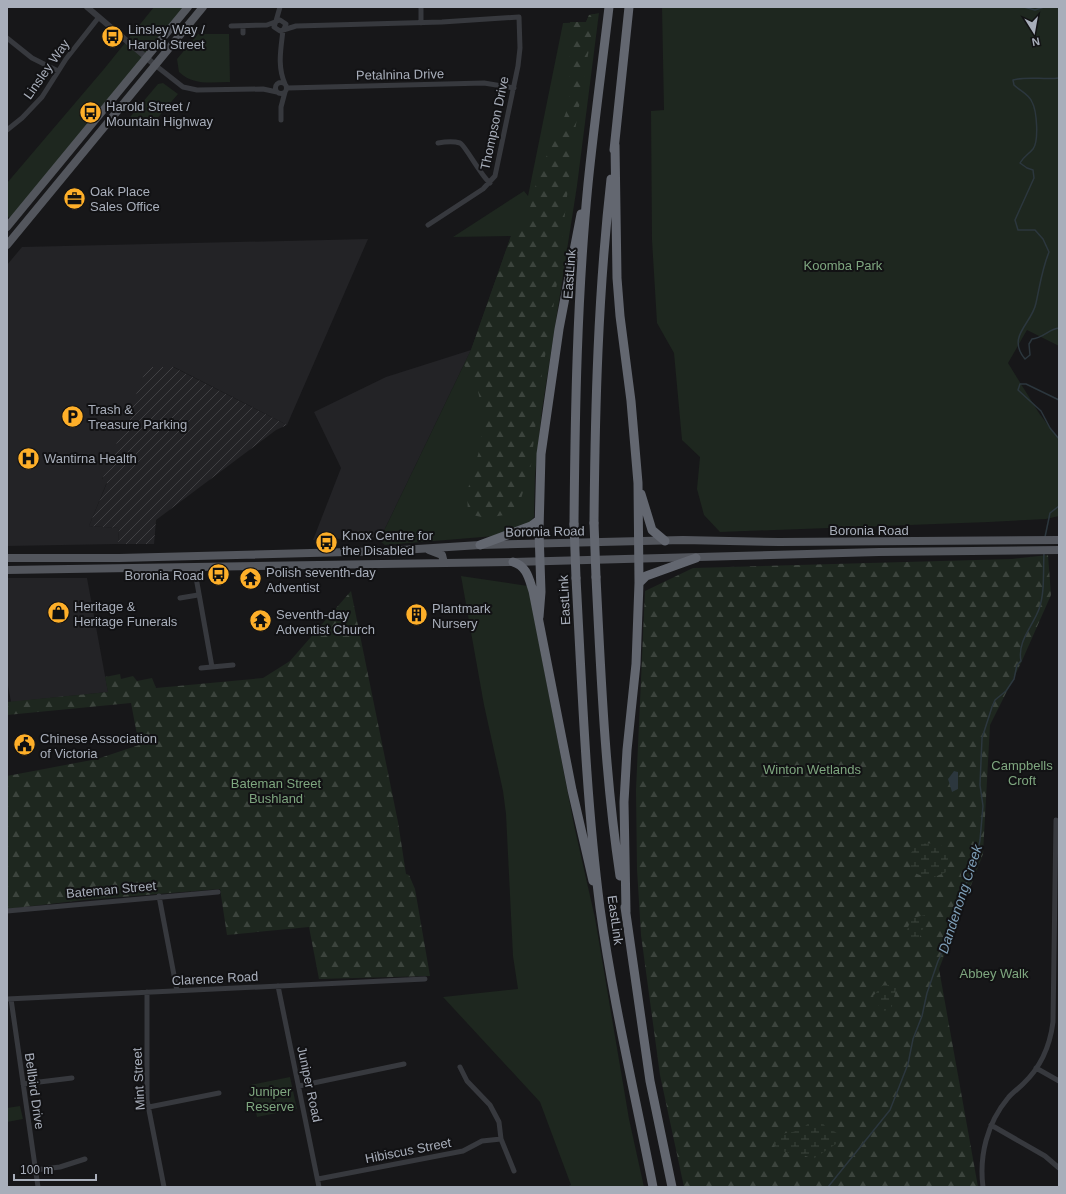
<svg xmlns="http://www.w3.org/2000/svg" width="1066" height="1194" font-family="Arial,sans-serif">
	<style>
		.built { fill: #232326 }
		.industrial { fill: url(#industrial-furrows) }
		.green { fill: #1e271f }
		.forest { fill: url(#forest-firs) }
		.wetland { fill: url(#wetland-marsh) }
		.water { fill: #2c373e }
		.lines { fill: none; stroke-linecap: round; stroke-linejoin: round }
		.stream { stroke: #2c373e; stroke-width: 1.5 }
		.minor { stroke: #37393e; stroke-width: 5 }
		.tertiary { stroke: #37393e; stroke-width: 6 }
		.primary { stroke: #53565d; stroke-width: 8 }
		.motorway { stroke: #636770; stroke-width: 9 }
		.motorway-bridge { stroke: #636770; stroke-width: 9 }
		.labels { text-anchor: middle; stroke-width: 4; stroke-linejoin: round; paint-order: stroke }
		.poi-label { font-size: 13px; fill: #a8aeba; stroke: #121214; text-anchor: start }
		.street-label { font-size: 13px; fill: #a8aeba; stroke: #121214 }
		.park-label { font-size: 13px; fill: #7ea67f; stroke: #121214 }
		.water-label { font-size: 14px; font-style: italic; fill: #7d9eb7; stroke: #121214 }
	</style>
	<defs>
		<pattern id="industrial-furrows" width="10" height="10" patternUnits="userSpaceOnUse"><rect width="10" height="10" fill="#232326"/><path d="M-1 1l2-2M0 10L10 0M9 11l2-2" fill="none" stroke="#404043"/></pattern>
		<pattern id="forest-firs" width="22" height="20" patternUnits="userSpaceOnUse"><rect width="22" height="20" fill="#1e271f"/><path d="M5 1l3.5 6h-7zM16 11l3.5 6h-7z" fill="#3c443d"/></pattern>
		<pattern id="wetland-marsh" width="20" height="14" patternUnits="userSpaceOnUse"><rect width="20" height="14" fill="#1e271f"/><path d="M1 5h8M5 5V1M11 12h8M15 12V8" fill="none" stroke="#3c443d"/></pattern>
	</defs>
	<rect width="100%" height="100%" fill="#171719"/>
	<path class="built" d="M368 239 287 425 174 367 102 479 107 482 89 526 119 528 118 544 7 546V265L22 247Z
		M471 350 381 537 313 540 341 468 314 412 386 377Z
		M7 578H87L108 692 11 702 7 680Z"/>
	<path class="industrial" d="M147 367H173L287 425 276 430 156 520 154 544H118L119 528 89 526 107 483 102 480Z"/>
	<path class="green" d="M154 7H187L13 220 7 216V183L104 69Z
		M662 7H1059V346L1027 330 1008 363 1039 413 1059 440V516L1046 519 989 522 720 532 704 515 697 489 700 457 682 440 674 353 657 323 652 240 651 111 664 110Z
		M599 13 577 186 542 410 535 475 534 517 529 523 495 536 385 545 381 542V537L471 350 511 236 453 237 524 191 528 196 563 23 586 22 589 15Z
		M198 34H229L230 82C211 82 194 86 179 72L177 59Z
		M163 83 178 94 154 122 125 123 158 84Z
		M461 576 528 586 574 825 595 918 629 1119 644 1187H566L571 1185 540 1102 443 997 518 989 513 956 506 814 503 791 484 705Z
		M290 1077 297 1109 257 1117 250 1085Z
		M20 1106 23 1119 7 1122V1108Z"/>
	<path class="forest" d="M595 14 574 136 556 291 540 386 531 465 520 502 504 515 486 518 468 514 467 492 480 448 483 414 476 382 464 365 471 350 511 236 528 215 540 169 558 134 569 104 570 22H586L589 15Z
		M1048 555 1051 595 1021 663 990 725 983 854 939 969 978 1187H684L660 1075 641 935 637 869 636 790 645 591 693 568 1012 559Z
		M351 591 398 822 406 874 409 875 415 889 430 976 319 979 309 927 227 935 220 889 84 900 7 909V776L97 759 139 745 131 703 7 715V702L108 692 105 677 120 674 121 679 133 676 137 681 152 678 156 688 263 678 290 661Z"/>
	<path class="wetland" d="M938 843 949 852 946 872 930 879 912 872 909 856 917 844Z
		M925 915C924 928 922 938 912 947 904 935 906 929 913 918Z
		M883 985H897L891 1010 882 1011 873 996Z
		M811 1120H820L825 1126 840 1135 836 1144 813 1159 806 1156 775 1150C771 1128 790 1136 801 1129 805 1127 808 1123 811 1120Z"/>
	<path class="water" d="M954 771 958 772V789L952 792 948 779Z"/>
	<g class="lines">
		<path class="stream" d="M1024 7 1035 10 1044 7
			M1058 7 1059 9
			M1059 30V48
			M1059 78C1044 80 1028 76 1013 80L1014 85C1020 91 1029 94 1032 102 1037 111 1039 141 1033 149 1029 154 1024 156 1020 163L1027 168 1033 170 1034 178 1015 220 1018 230H1035L1043 239 1049 252C1042 269 1040 285 1036 303 1032 324 1006 336 1025 359L1030 355 1029 344 1032 339C1043 338 1049 329 1059 328
			M1059 400 1026 384H1020L1018 390 1041 411 1050 428 1059 439
			M1045 537 1050 513 1059 506
			M828 1187 890 1110 908 1064 913 1039 922 1016 927 993 938 961 945 947 951 921 977 857 980 840 983 806 980 785 982 738 992 707 995 700 1006 691 1014 679 1017 665 1021 661C1017 641 1033 626 1039 609 1045 593 1043 571 1044 553"/>
		<path class="minor" d="M421 7V23
			M276 21 280 7
			M231 26 267 25 275 22
			M243 26V33
			M284 29 286 24 280 20 276 21 274 27 280 31 296 26 442 22 519 17 520 48 518 66 495 176 483 189 428 225
			M283 30C281 49 277 66 285 84
			M7 38 32 58 58 71
			M155 65 183 87 197 90 263 89 277 92
			M275.5 88a5.5 5.5 0 1 1 11 0a5.5 5.5 0 1 1-11 0Z
			M287 88 484 83 514 88
			M281 120V107L285 92
			M7 130 22 118 42 97 66 59 99 17
			M438 143C444 142 453 141 460 143 465 145 481 176 490 183
			M194 566 212 667
			M180 598 198 595
			M201 668 233 665
			M159 896 177 991
			M7 911 218 892
			M278 986 319 1187
			M147 992V1100L164 1187
			M7 999 425 979
			M11 999 38 1187
			M460 1067 467 1081 490 1105 499 1122 501 1139 514 1171
			M1036 1068 1059 1081
			M23 1084 72 1078
			M299 1086 404 1064
			M149 1107 219 1093
			M991 1125 1045 1156 1059 1168
			M35 1170 60 1167 85 1159
			M318 1179 463 1151 482 1141 501 1139
			M983 1187C979 1156 987 1123 1008 1098 1012 1093 1018 1089 1023 1084 1041 1067 1050 1046 1053 1022L1056 820"/>
		<path class="tertiary" d="M87 7 155 65"/>
		<path class="primary" d="M7 227 188 7
			M7 245 203 7
			M429 550 442 555 444 563
			M7 558H119L386 551 480 545 683 540 779 542 1059 540
			M7 570 513 562 879 552 1059 550"/>
		<path class="motorway" d="M615 145 617 278 620 316 631 401 638 483 639 583 636 664 627 750 624 802 626 912
			M614 150 629 7
			M641 494 652 530 665 541
			M594 523C595 408 598 294 611 179
			M574 524C575 411 577 297 588 184 594 125 602 66 609 7
			M480 545 531 526 539 520
			M513 562C527 566 529 579 533 591L572 790 593 881
			M596 577C601 677 605 777 620 876
			M576 578C582 688 586 799 600 908 613 1002 635 1094 653 1187
			M639 583 646 576 696 558
			M539 617 541 592 539 531 541 454 559 329 581 214
			M625 907 650 1081 672 1187"/>
		<path class="motorway-bridge" d="M594 523 596 577
			M574 524 576 578"/>
	</g>
	<defs>
		<symbol id="bus-disc" viewBox="-11 -11 22 22"><circle r="9.5" fill="#feaf29" stroke="#121214"/><path d="M-5-6H5V4H4V6H2V4H-2V6H-4V4H-5ZM-3.5-4V0h7V-4ZM-3.5 1.2v1.5H-2V1.2ZM2 1.2v1.5H3.5V1.2Z" fill="#111"/></symbol>
		<symbol id="office-disc" viewBox="-11 -11 22 22"><circle r="9.5" fill="#feaf29" stroke="#121214"/><path d="M-6-3h4V-5.5h4V-3h4V5H-6ZM-1-4.5V-3h2v-1.5ZM-6 0V1H6V0Z" fill="#111"/></symbol>
		<symbol id="parking-disc" viewBox="-11 -11 22 22"><circle r="9.5" fill="#feaf29" stroke="#121214"/><path d="M-3.5-5.5H1a3.5 3.5 0 0 1 0 7H-1V5.5H-3.5ZM-1-3.4V-.6H.8a1.4 1.4 0 0 0 0-2.8Z" fill="#111"/></symbol>
		<symbol id="hospital-disc" viewBox="-11 -11 22 22"><circle r="9.5" fill="#feaf29" stroke="#121214"/><path d="M-5-5h3v3.5h4V-5h3V5h-3V1.5h-4V5h-3Z" fill="#111"/></symbol>
		<symbol id="temple-disc" viewBox="-11 -11 22 22"><circle r="9.5" fill="#feaf29" stroke="#121214"/><path d="M0-6L5-2H3V0L6.5 2.5H4V6H1.5V3h-3V6H-4V2.5H-6.5L-3 0V-2H-5Z" fill="#111"/></symbol>
		<symbol id="shop-disc" viewBox="-11 -11 22 22"><circle r="9.5" fill="#feaf29" stroke="#121214"/><path d="M-5-2.5h2.3a2.7 3.5 0 0 1 5.4 0H5L5.5 6h-11ZM-1.5-2.5h3a1.5 2.3 0 0 0-3 0Z" fill="#111"/></symbol>
		<symbol id="building-disc" viewBox="-11 -11 22 22"><circle r="9.5" fill="#feaf29" stroke="#121214"/><path d="M-4-6H4V6H1V3H-1V6H-4ZM-2.5-4.3h1.7v1.8h-1.7ZM.8-4.3h1.7v1.8H.8ZM-2.5-1h1.7V.8h-1.7ZM.8-1h1.7V.8H.8Z" fill="#111"/></symbol>
		<symbol id="civic-disc" viewBox="-11 -11 22 22"><circle r="9.5" fill="#feaf29" stroke="#121214"/><path d="M-.6-6.5H3V-4.5H.6V-3L4-1V1h2V6H-6V1h2V-1L-.6-3ZM-1.2 2.5V6h2.4V2.5Z" fill="#111"/></symbol>
	</defs>
	<g fill-rule="evenodd">
		<use href="#bus-disc" x="100" y="24" width="25" height="25"/>
		<use href="#bus-disc" x="78" y="100" width="25" height="25"/>
		<use href="#office-disc" x="62" y="186" width="25" height="25"/>
		<use href="#parking-disc" x="60" y="404" width="25" height="25"/>
		<use href="#hospital-disc" x="16" y="446" width="25" height="25"/>
		<use href="#bus-disc" x="314" y="530" width="25" height="25"/>
		<use href="#bus-disc" x="206" y="562" width="25" height="25"/>
		<use href="#temple-disc" x="238" y="566" width="25" height="25"/>
		<use href="#shop-disc" x="46" y="600" width="25" height="25"/>
		<use href="#building-disc" x="404" y="602" width="25" height="25"/>
		<use href="#temple-disc" x="248" y="608" width="25" height="25"/>
		<use href="#civic-disc" x="12" y="732" width="25" height="25"/>
	</g>
	<g class="labels">
		<g class="poi-label">
			<text x="128" y="34">Linsley Way /<tspan x="128" dy="15">Harold Street</tspan></text>
			<text x="106" y="111">Harold Street /<tspan x="106" dy="15">Mountain Highway</tspan></text>
			<text x="90" y="196">Oak Place<tspan x="90" dy="15">Sales Office</tspan></text>
			<text x="88" y="414">Trash &amp;<tspan x="88" dy="15">Treasure Parking</tspan></text>
			<text x="44" y="463">Wantirna Health</text>
			<text x="342" y="540">Knox Centre for<tspan x="342" dy="15">the Disabled</tspan></text>
			<text x="266" y="577">Polish seventh-day<tspan x="266" dy="15">Adventist</tspan></text>
			<text x="204" y="580" text-anchor="end">Boronia Road</text>
			<text x="74" y="611">Heritage &amp;<tspan x="74" dy="15">Heritage Funerals</tspan></text>
			<text x="432" y="613">Plantmark<tspan x="432" dy="15">Nursery</tspan></text>
			<text x="276" y="619">Seventh-day<tspan x="276" dy="15">Adventist Church</tspan></text>
			<text x="40" y="743">Chinese Association<tspan x="40" dy="15">of Victoria</tspan></text>
		</g>
		<g class="street-label">
			<text transform="translate(46 69) rotate(-55)" y="5">Linsley Way</text>
			<text transform="translate(400 74) rotate(-1)" y="5">Petalnina Drive</text>
			<text transform="translate(494 123) rotate(-78)" y="5">Thompson Drive</text>
			<text transform="translate(569 274) rotate(-86)" y="5">EastLink</text>
			<text x="869" y="535">Boronia Road</text>
			<text transform="translate(545 531) rotate(-1)" y="5">Boronia Road</text>
			<text transform="translate(564 600) rotate(-93)" y="5">EastLink</text>
			<text transform="translate(111 889) rotate(-5)" y="5">Bateman Street</text>
			<text transform="translate(616 920) rotate(82)" y="5">EastLink</text>
			<text transform="translate(215 978) rotate(-3)" y="5">Clarence Road</text>
			<text transform="translate(138 1079) rotate(-93)" y="5">Mint Street</text>
			<text transform="translate(310 1084) rotate(78)" y="5">Juniper Road</text>
			<text transform="translate(35 1091) rotate(82)" y="5">Bellbird Drive</text>
			<text transform="translate(408 1150) rotate(-11)" y="5">Hibiscus Street</text>
		</g>
		<g class="park-label">
			<text x="843" y="270">Koomba Park</text>
			<text x="1022" y="770">Campbells<tspan x="1022" dy="15">Croft</tspan></text>
			<text x="812" y="774">Winton Wetlands</text>
			<text x="276" y="788">Bateman Street<tspan x="276" dy="15">Bushland</tspan></text>
			<text x="994" y="978">Abbey Walk</text>
			<text x="270" y="1096">Juniper<tspan x="270" dy="15">Reserve</tspan></text>
		</g>
		<g class="water-label">
			<text transform="translate(960 899) rotate(-72)" y="5">Dandenong Creek</text>
		</g>
	</g>
	<rect width="1066" height="1194" fill="none" stroke="#a8aeba" stroke-width="16"/>
	<g transform="translate(1034 32) rotate(169)" stroke="#121214" stroke-width="3" paint-order="stroke">
	<path d="M0-3L7 15L0 10L-7 15Z" fill="#a8aeba"/>
	<text y="-6" font-size="11" font-weight="bold" text-anchor="middle" fill="#a8aeba">N</text>
	</g>
	<path d="M14 1174v6h82v-6" fill="none" stroke="#a8aeba" stroke-width="2"/>
	<text x="20" y="1174" font-size="12" fill="#a8aeba" stroke="#121214" stroke-width="3" paint-order="stroke">100 m</text>
</svg>
